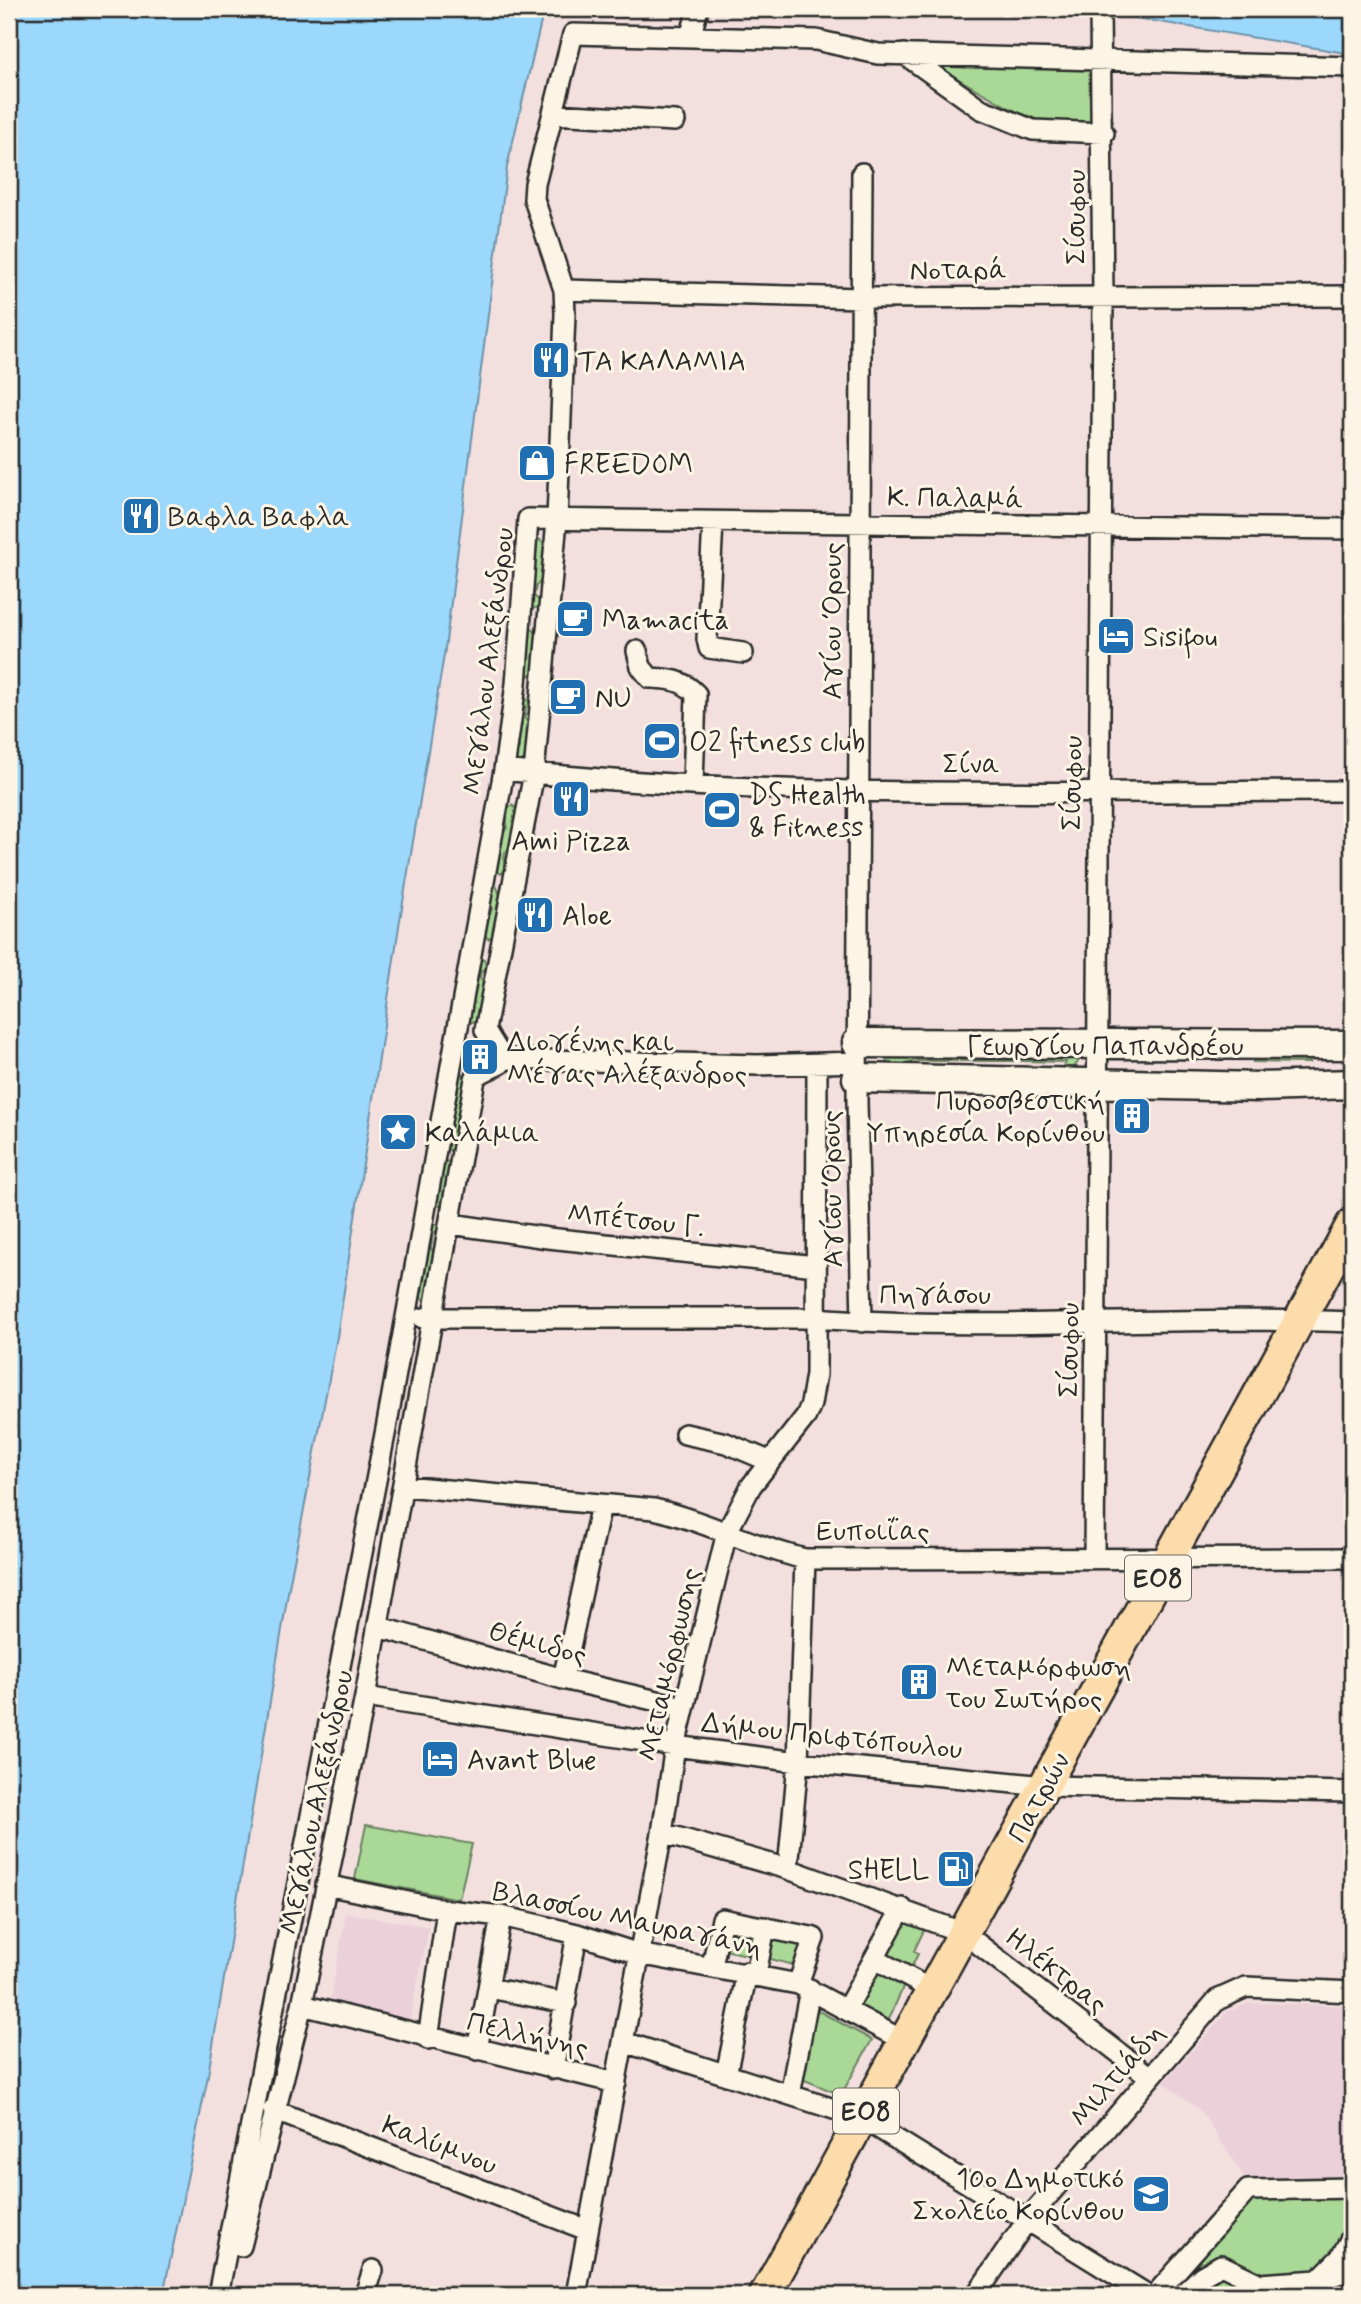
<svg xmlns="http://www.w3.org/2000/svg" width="1361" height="2304" font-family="Mynerve,sans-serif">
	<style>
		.built { fill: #ebd0d9 }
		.green { fill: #a9d897; stroke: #6a8261; stroke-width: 2 }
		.water { fill: #9bd8fc; stroke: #6e93a8; stroke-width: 2 }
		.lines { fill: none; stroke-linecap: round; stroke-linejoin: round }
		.street-casing { stroke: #2b2b2b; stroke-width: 24 }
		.secondary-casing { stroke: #2b2b2b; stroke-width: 33 }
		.primary-casing { stroke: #2b2b2b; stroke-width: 35 }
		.street { stroke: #fcf5e5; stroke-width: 19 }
		.secondary { stroke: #fcf5e5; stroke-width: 28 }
		.primary { stroke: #fddcac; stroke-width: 30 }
		.labels { text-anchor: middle; stroke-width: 6; stroke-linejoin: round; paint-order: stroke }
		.shield { fill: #fcf5e5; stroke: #6a6863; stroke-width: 2 }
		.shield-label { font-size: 26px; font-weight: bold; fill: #2b2b2b }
		.street-label { font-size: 28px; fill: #2b2b2b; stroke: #fcf5e5 }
		.poi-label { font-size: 28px; fill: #2b2b2b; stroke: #fcf5e5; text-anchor: start }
	</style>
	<rect width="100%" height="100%" fill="#f2dfde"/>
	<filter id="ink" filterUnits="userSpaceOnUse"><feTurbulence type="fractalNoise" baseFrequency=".0143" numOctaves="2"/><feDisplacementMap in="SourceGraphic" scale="14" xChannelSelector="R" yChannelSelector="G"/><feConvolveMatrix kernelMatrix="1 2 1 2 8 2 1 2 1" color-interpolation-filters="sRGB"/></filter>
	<g filter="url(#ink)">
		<path class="built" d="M346 1913 429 1927 408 2027 329 2008Z
			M1250 2003 1352 2006V2180H1246L1201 2111 1164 2082 1228 2011Z"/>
		<path class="green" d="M932 64 1101 70 1092 128 1036 123Z
			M539 539 544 544 543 579 536 586 534 596 540 601 539 607 531 609 530 546Z
			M528 624 538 635 534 672 528 676 521 671Z
			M521 693 532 705 526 707 525 718 531 728 527 759 521 763 515 762 512 753 519 748V735L515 729Z
			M512 805 519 811 512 847 505 852 504 864 508 868 501 874 496 870 502 833 507 828V809Z
			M496 885 500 895 495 935 488 939 484 933 492 909 487 901 490 891Z
			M484 959 487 969 481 971 480 977 484 984 477 1020 470 1023 466 1019 474 997 469 990 475 964Z
			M884 1054 957 1056V1061H912L905 1069 888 1066Z
			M1023 1056H1082L1073 1069 1063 1068 1066 1062 1022 1061Z
			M961 1057H1018V1061H960Z
			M1254 1057 1309 1058V1063L1253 1062Z
			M463 1073 470 1081 463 1117 457 1119 454 1132 460 1138 458 1150 450 1151 444 1144 451 1099 457 1091 455 1077Z
			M446 1161 452 1164 449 1202 442 1208 436 1203 441 1181 437 1172Z
			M437 1224 439 1230 433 1233 431 1248 435 1256 429 1296 424 1300 419 1295 422 1292 425 1272 420 1264 429 1226Z
			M366 1825 472 1844 459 1899 355 1879Z
			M903 1921 925 1928 914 1951 918 1954 911 1968 884 1960Z
			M725 1926 760 1931 752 1956 724 1950Z
			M768 1935 807 1940 797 1966 767 1958Z
			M875 1970 906 1981 888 2021 859 2005Z
			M817 2010 872 2040 841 2095 802 2079 814 2011Z
			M1352 2193V2295H1170L1164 2291 1244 2199Z"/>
		<path class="water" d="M9 9H544L507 167 445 649 399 926 337 1337 289 1587 207 2081 163 2295H9Z
			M1081 9H1352V54Z"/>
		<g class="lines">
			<defs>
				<path id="street" d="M690 37 698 9
					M904 54 981 109 1033 130 1104 133
					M553 114 675 121
					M862 173 857 1102 862 1322
					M564 290 861 298 1352 296
					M713 522 707 639 709 648 743 653
					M637 651 641 667 650 678C669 679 682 679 696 694L693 784
					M504 770C785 801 1070 791 1352 791
					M503 1059 485 1030 534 773 557 520 565 314 564 290 534 199 535 184 573 34 816 40 878 54 1352 67
					M503 1059 758 1065 857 1062
					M451 1224 548 1238 816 1266
					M423 1318H815C994 1332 1173 1315 1352 1322
					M685 1434 726 1443 769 1461
					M404 1486 654 1509C707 1521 753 1547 805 1559L1352 1558
					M1094 1558 1103 296 1100 9
					M379 1627 563 1679 683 1707
					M563 1679 601 1505
					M365 1697 675 1746 798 1762 1045 1786 1352 1792
					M662 1833 788 1869 964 1933 1150 2077
					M788 1869 798 1762 805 1559
					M326 1885 447 1910 501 1916 577 1934 639 1954 798 1984 904 2041
					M875 1959 932 1990
					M712 1966 722 1919 811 1937 814 1938 798 1984
					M756 1974 765 1927
					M489 1988 566 2003
					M302 2005 616 2083
					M847 2008 902 1908
					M428 2039 447 1910
					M624 2042 862 2118 1148 2295
					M477 2050 501 1916
					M553 2069 577 1934
					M726 2075 747 1972
					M790 2095 810 1989
					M273 2110 587 2230
					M241 2246 302 2005 365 1697 475 1079 477 1075 500 1064 503 1059
					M218 2295 386 1429 504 770 516 684 528 519 1352 529
					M365 2295 373 2270
					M576 2295 662 1833 675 1746 727 1532 751 1486 806 1416 811 1404 816 1374 817 1064
					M976 2295 1028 2219 1217 2000 1246 1987 1352 1992
					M1155 2295 1248 2190 1352 2188
					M1182 2295 1202 2276 1221 2265 1260 2284 1318 2280 1352 2270
					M1315 2295 1318 2280 1341 2257 1352 2236"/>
				<path id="secondary" d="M857 1043 1352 1045
					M857 1078 1260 1087 1352 1084"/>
				<path id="primary" d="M765 2295 1352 1224"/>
			</defs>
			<use href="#street" class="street-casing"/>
			<use href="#secondary" class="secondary-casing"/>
			<use href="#primary" class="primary-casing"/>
			<use href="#street" class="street"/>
			<use href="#secondary" class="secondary"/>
			<use href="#primary" class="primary"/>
		</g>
	</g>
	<defs>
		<symbol id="restaurant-square" viewBox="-11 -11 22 22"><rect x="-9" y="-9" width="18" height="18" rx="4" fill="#1f6fb2" stroke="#fcf5e5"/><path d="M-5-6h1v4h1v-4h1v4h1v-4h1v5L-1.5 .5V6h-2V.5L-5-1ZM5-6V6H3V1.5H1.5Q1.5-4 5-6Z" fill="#fff"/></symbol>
		<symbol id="shop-square" viewBox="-11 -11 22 22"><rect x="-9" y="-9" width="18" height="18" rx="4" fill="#1f6fb2" stroke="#fcf5e5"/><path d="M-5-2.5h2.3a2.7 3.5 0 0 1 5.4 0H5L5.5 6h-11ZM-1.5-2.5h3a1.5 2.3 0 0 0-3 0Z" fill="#fff"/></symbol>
		<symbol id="cafe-square" viewBox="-11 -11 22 22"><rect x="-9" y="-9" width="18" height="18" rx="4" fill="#1f6fb2" stroke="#fcf5e5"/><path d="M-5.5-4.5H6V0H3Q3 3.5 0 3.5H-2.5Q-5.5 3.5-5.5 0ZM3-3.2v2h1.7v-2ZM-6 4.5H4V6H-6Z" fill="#fff"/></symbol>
		<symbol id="hotel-square" viewBox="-11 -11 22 22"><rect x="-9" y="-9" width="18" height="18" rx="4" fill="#1f6fb2" stroke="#fcf5e5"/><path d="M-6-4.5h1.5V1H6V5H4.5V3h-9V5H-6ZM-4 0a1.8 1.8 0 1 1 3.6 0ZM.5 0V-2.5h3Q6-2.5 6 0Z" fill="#fff"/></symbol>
		<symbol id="stadium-square" viewBox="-11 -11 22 22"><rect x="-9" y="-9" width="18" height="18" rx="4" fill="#1f6fb2" stroke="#fcf5e5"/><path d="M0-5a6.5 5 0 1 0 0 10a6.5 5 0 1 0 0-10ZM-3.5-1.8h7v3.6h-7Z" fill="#fff"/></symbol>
		<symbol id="building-square" viewBox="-11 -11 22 22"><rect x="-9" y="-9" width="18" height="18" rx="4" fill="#1f6fb2" stroke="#fcf5e5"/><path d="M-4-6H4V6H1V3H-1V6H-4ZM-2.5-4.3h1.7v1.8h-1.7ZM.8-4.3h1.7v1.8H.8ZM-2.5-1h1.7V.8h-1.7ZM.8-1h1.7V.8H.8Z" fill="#fff"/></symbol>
		<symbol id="sight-square" viewBox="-11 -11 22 22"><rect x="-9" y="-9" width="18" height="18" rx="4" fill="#1f6fb2" stroke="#fcf5e5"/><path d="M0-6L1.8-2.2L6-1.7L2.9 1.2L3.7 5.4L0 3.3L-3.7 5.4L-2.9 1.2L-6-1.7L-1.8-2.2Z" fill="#fff"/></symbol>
		<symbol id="fuel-square" viewBox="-11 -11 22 22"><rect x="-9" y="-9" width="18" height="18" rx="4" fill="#1f6fb2" stroke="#fcf5e5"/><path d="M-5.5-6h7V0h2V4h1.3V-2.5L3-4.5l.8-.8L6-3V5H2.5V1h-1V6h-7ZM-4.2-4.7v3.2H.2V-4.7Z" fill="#fff"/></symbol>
		<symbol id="school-square" viewBox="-11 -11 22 22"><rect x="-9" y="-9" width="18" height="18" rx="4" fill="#1f6fb2" stroke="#fcf5e5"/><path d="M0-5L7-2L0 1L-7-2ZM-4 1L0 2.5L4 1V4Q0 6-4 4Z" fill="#fff"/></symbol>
	</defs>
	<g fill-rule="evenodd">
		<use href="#restaurant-square" x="529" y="338" width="44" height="44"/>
		<use href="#shop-square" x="515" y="441" width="44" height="44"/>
		<use href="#restaurant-square" x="119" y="494" width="44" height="44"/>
		<use href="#cafe-square" x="553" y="597" width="44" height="44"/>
		<use href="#hotel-square" x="1094" y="614" width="44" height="44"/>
		<use href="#cafe-square" x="546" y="675" width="44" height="44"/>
		<use href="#stadium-square" x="640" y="719" width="44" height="44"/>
		<use href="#restaurant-square" x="549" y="777" width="44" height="44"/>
		<use href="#stadium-square" x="700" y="788" width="44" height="44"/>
		<use href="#restaurant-square" x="513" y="893" width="44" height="44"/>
		<use href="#building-square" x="458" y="1035" width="44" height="44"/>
		<use href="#building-square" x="1110" y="1094" width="44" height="44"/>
		<use href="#sight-square" x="376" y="1110" width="44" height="44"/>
		<use href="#building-square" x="897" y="1660" width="44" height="44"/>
		<use href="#hotel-square" x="418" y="1737" width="44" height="44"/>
		<use href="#fuel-square" x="934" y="1847" width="44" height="44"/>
		<use href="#school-square" x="1129" y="2172" width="44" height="44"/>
	</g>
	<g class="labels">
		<g class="shield">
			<rect x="1125" y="1555.5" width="66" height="45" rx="5"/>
			<rect x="833" y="2088.5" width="66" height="45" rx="5"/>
		</g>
		<g class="shield-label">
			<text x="1158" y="1587">ΕΟ8</text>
			<text x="866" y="2120">ΕΟ8</text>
		</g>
		<g class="street-label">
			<text transform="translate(1075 217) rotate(-90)" y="10">Σίσυφου</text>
			<text transform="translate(958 269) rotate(-1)" y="10">Νοταρά</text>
			<text transform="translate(955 497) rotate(1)" y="10">Κ. Παλαμά</text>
			<text transform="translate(831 621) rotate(-90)" y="10">Αγίου Όρους</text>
			<text transform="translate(487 661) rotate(-83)" y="10">Μεγάλου Αλεξάνδρου</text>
			<text x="971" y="773">Σίνα</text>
			<text transform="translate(1071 783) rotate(-89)" y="10">Σίσυφου</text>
			<text x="1105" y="1055">Γεωργίου Παπανδρέου</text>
			<text transform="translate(831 1189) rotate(-91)" y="10">Αγίου Όρους</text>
			<text transform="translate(636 1219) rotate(6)" y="10">Μπέτσου Γ.</text>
			<text x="935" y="1304">Πηγάσου</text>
			<text transform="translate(1068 1350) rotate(-89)" y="10">Σίσυφου</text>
			<text x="873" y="1540">Ευποιΐας</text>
			<text transform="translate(538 1642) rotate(15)" y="10">Θέμιδος</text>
			<text transform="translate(668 1664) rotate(-77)" y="10">Μεταμόρφωσης</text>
			<text transform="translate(832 1735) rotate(6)" y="10">Δήμου Πριφτόπουλου</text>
			<text transform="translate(1038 1797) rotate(-61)" y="10">Πατρών</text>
			<text transform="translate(315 1802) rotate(-78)" y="10">Μεγάλου Αλεξάνδρου</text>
			<text transform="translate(628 1918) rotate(12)" y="10">Βλασσίου Μαυραγάνη</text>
			<text transform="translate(1057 1970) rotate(38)" y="10">Ηλέκτρας</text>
			<text transform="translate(528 2034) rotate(13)" y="10">Πελλήνης</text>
			<text transform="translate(1116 2074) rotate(-49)" y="10">Μιλτιάδη</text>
			<text transform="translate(440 2144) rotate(21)" y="10">Καλύμνου</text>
		</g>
		<g class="poi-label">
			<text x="578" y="370">ΤΑ ΚΑΛΑΜΙΑ</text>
			<text x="564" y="473">FREEDOM</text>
			<text x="168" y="526">Βαφλα Βαφλα</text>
			<text x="602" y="629">Mamacita</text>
			<text x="1143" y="646">Sisifou</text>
			<text x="595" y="707">NU</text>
			<text x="689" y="751">O2 fitness club</text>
			<text x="749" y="804">DS Health<tspan x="749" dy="32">&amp; Fitness</tspan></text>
			<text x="571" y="850" text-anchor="middle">Ami Pizza</text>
			<text x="562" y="925">Aloe</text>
			<text x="507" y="1051">Διογένης και<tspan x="507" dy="32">Μέγας Αλέξανδρος</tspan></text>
			<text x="1105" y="1110" text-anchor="end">Πυροσβεστική<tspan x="1105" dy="32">Υπηρεσία Κορίνθου</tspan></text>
			<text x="425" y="1142">Καλάμια</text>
			<text x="946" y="1676">Μεταμόρφωση<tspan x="946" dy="32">του Σωτήρος</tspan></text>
			<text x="467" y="1769">Avant Blue</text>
			<text x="929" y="1879" text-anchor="end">SHELL</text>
			<text x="1124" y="2188" text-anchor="end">10ο Δημοτικό<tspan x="1124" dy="32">Σχολείο Κορίνθου</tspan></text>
		</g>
	</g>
	<rect width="1361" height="2304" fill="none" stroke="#fcf5e5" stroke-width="35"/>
	<rect x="18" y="18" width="1326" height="2269" fill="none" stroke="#2b2b2b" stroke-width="2.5" filter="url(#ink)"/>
</svg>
